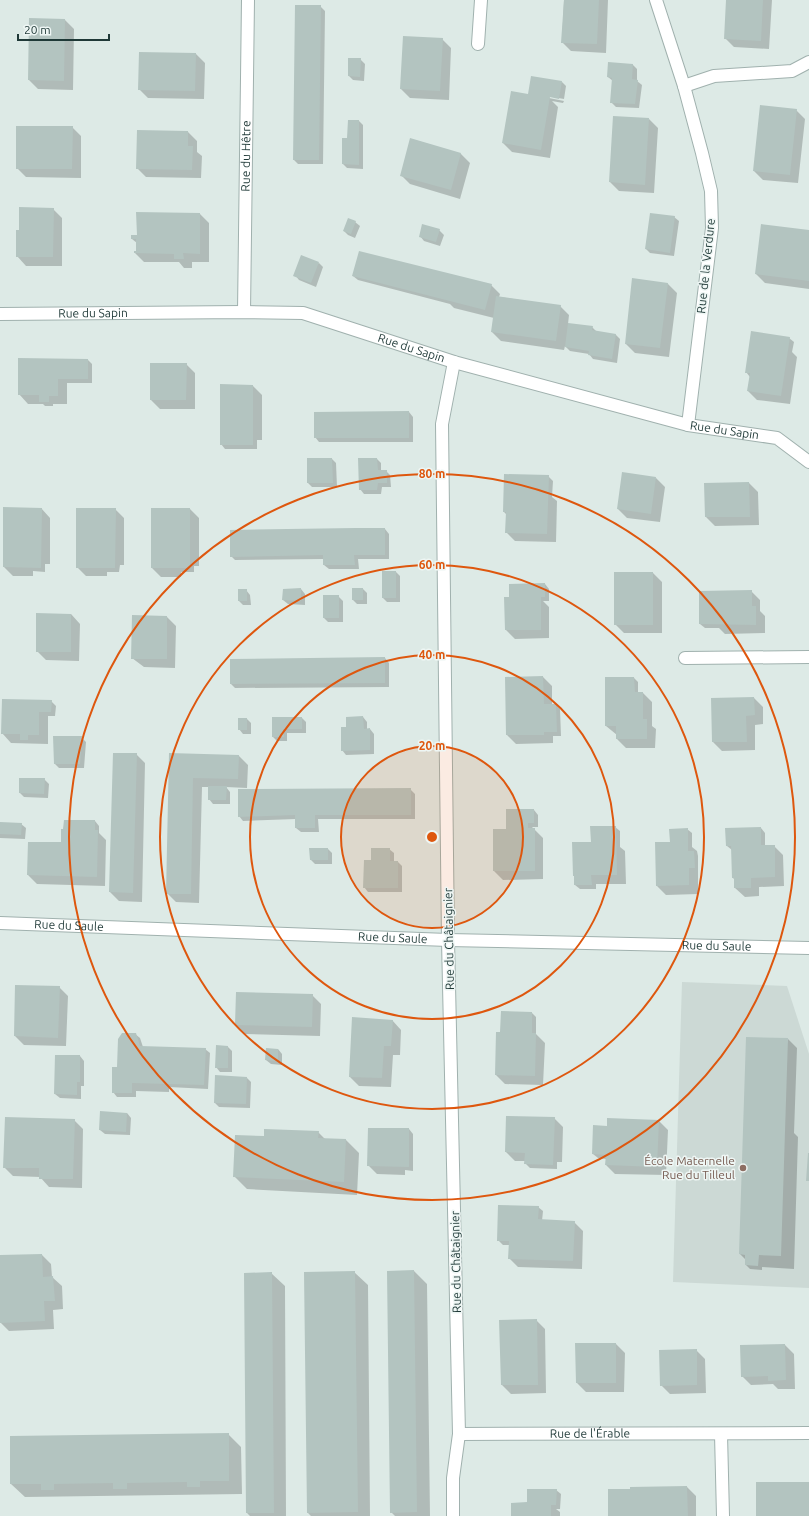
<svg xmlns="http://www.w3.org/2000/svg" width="809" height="1516" font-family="Ubuntu,sans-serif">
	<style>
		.built { fill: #ccd9d5 }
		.shadow { fill: #0003 }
		.building { fill: #b3c4c0 }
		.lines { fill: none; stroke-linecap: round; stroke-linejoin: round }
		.minor-casing { stroke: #a0b1ae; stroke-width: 14 }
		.minor { stroke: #fff; stroke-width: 12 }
		.ring { fill: none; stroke: #de570e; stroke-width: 2 }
		.education-dot { fill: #8d6e63; stroke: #eef6f4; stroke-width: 1.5 }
		.labels { text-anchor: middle; stroke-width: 3; stroke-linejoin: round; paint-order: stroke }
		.street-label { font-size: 12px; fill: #1f3937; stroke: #eef6f4 }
		.education-label { font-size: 12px; fill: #785e54; stroke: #eef6f4; text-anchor: end }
		.centre { fill: #de570e; stroke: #eef6f4; stroke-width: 2 }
		.ring-label { font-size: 12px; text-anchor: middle; font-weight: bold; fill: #de570e; stroke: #eef6f4; stroke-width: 3; stroke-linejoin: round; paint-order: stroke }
	</style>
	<rect width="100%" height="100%" fill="#ddeae6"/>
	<path class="built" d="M682 982 787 986 809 1054V1288L673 1282Z"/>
	<path class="shadow" d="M564 0H608L606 53 571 51 562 42Z
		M727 0H772L769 49 734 47 725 38Z
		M320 6 325 11 323 164H298L294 160Z
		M30 19 65 20 74 29 73 90 38 89 29 80Z
		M442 39 451 48 449 100 410 98 401 89Z
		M140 53 196 54 205 63 204 99 148 98 139 89Z
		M360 59 365 64 364 81 353 80 349 76Z
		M609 63 633 65 637 69V81L642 85 639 108 616 107 611 102 613 81 608 77Z
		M562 82 566 86 564 99 547 96 549 98 564 101 563 103 552 101 558 107 550 158 512 152 503 143 529 95Z
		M796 110 805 119 798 183 763 180 754 171Z
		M649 119 658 128 654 193 619 191 610 182Z
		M359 121 363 125V169L347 168 343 164Z
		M72 127 81 136V178L26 177 17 168Z
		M138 131 188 132 197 141V152L202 156 201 178 146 177 137 168Z
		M411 139 461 154 470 163 460 199 410 184 401 175Z
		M53 209 62 218V266H26L17 256 20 231Z
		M200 214 209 223V262H192V268H184L179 262H144L135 253 137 252V243L132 239Z
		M674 217 679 221 674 256 650 253 646 249Z
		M355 222 360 226 355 238 348 235 344 231Z
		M439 230 444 235 440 246 424 241 420 236Z
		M809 231V289L765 283 756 274Z
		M319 263 323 267 316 287 299 280 295 275Z
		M353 276 491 285 500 294 499 297 560 306 569 315 568 324 592 327 597 332 616 335 620 339 617 363 593 359 589 354 570 351 565 346 564 350 501 341 492 332 494 318 454 308 450 304 358 280Z
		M633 279 668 284 677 293 669 357 635 353 626 344Z
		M789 338 794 342 792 352 797 357 790 404 757 400 748 391 750 377 746 372Z
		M19 359 88 360 92 364V383H67V404H53V406H45L43 404H28L19 394Z
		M186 364 195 373V409H160L151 400Z
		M253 386 262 395V440H257V449H225L221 444Z
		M409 412 413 417V442H319L315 437Z
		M308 459H332L336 463 337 487H312L308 483Z
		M377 459 381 463V471H386L390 475 391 487H382L381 494H364L360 489Z
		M548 476 553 481 552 497 557 501 556 542 515 541 506 532 507 515 504 512Z
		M656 478 665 487 660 522 627 518 618 509Z
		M749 483 758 492 759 525 715 526 706 517 705 484Z
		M41 508 50 518V564H45V572L33 571V576H13L4 567Z
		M115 509 124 518V565H120L119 572H107V576H86L77 567Z
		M190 509 199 518V566H194V572H181V577H161L152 568Z
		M385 529 389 534V559H358L359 569H329L324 565V559L235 560 231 556Z
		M396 572 400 576V602H387L383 598Z
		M615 573H653L662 582V633H624L615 624Z
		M545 584 549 589V601H543L549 607V638L515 639 506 630 510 598Z
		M301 589 305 594V605L288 604 283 600 284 590Z
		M363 589 367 593V604H357L353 600Z
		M246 590 250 595 251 605H243L239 601Z
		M751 591 760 600V611L765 616V633L725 634 719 628H705L700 624Z
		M338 596 343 601V622H328L324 618Z
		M71 614 80 624 79 661 46 660 37 651Z
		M133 616 167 617 176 626 175 668 144 667 132 658Z
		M385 658 389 663V687L235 688 231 684Z
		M543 677 552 686V705H556L560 709 561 736H553V743L516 744 507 735 506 678Z
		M634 678 638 682V693H643L652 702V726L656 729 655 748H626L617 739V735L606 726Z
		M754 698 763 707V724L755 725V750L722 751 713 742Z
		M51 701 56 706 55 716H48V744L11 743 2 733Z
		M363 717 367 722V729H370L374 734V754L346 755 342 750 347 728Z
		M273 718H302L306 722V733H287V741H277L273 737Z
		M247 719 251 723V734H243L239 729Z
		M81 737 86 742 84 768H59L55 764Z
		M136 754 145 763 142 902 119 901 110 892Z
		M170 754 239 756 248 765 247 788 226 787 230 792V804H213L209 799V787H202L199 903 176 902 167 893Z
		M44 779 49 784 48 798 24 797 20 793Z
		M410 789 415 794V819H318L319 832H301L296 828V819L243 821 239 816Z
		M534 810 538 815V827H532L543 838V879L503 880 494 871 507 830Z
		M95 821 99 826V833L106 840 105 886 37 884 28 875 29 854 62 843Z
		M0 823 21 824 26 828 25 839 0 838Z
		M615 827 620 831V847L625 851 626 884H596V889H580L575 885Z
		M761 828 765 833V846H774L783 855 784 886 759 887V896L745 897 735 888V880L733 878 732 850 727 846 726 829Z
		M687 829 692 833V847L697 851 698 856V894L666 895 657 886 672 843Z
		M328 849 332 853V864H315L311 860Z
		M389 849 394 853V862H398L402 866V892H368L364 887 372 861Z
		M59 987 68 996 66 1046 24 1045 15 1036Z
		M312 995 321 1004 320 1036 245 1034 236 1025Z
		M532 1013 536 1017V1034L545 1043 543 1085 505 1084 496 1075 497 1033H501Z
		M392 1020 401 1030 400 1055H393L391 1087 359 1086 350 1077Z
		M135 1034 140 1038 143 1047 205 1049 210 1053 208 1089 169 1087V1092L136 1091V1097H117L113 1092 118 1070Z
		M788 1039 797 1048 794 1133 798 1137 794 1269 762 1267V1270L750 1269 746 1265V1260L740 1254Z
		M217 1046 228 1047 232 1051V1072H220L216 1067Z
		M278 1049 282 1054V1065L271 1064 266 1060Z
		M80 1056 84 1061V1086H81V1099L60 1098 55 1094Z
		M247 1078 251 1082 250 1108 219 1107 215 1103Z
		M127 1113 131 1118 130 1135 105 1134 100 1130Z
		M554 1118 563 1127 562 1162H557V1169L530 1168 525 1163V1161H515L506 1152Z
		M74 1120 83 1129 82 1188 49 1187 40 1177 13 1176 4 1167Z
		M659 1121 668 1130 666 1175 615 1174 606 1165V1159L598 1158 593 1154 594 1126 606 1127Z
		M409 1129 413 1134V1171L405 1170V1175L377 1174 368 1165Z
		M318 1132 325 1139 346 1140 359 1153 357 1195 247 1189 234 1176Z
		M538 1207 543 1211 542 1221 574 1222 583 1231 582 1269 518 1267 509 1258V1245H503L498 1240Z
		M42 1255 51 1264 52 1277 62 1286 63 1309 53 1310 54 1329 9 1331 0 1322V1256Z
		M414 1271 427 1284 430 1516H395L391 1512 388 1272Z
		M354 1272 368 1285 370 1516H311L308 1513Z
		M271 1273 285 1286 286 1516H250L247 1513Z
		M536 1320 545 1329 546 1393 511 1394 502 1385Z
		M616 1344 625 1353 624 1392H586L577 1383Z
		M785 1345 794 1354 795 1389H778L773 1384 751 1385 742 1376Z
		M696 1350 705 1359 706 1393 670 1394 661 1385Z
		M228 1434 241 1447 242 1494 25 1497 11 1484Z
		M687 1487 696 1496V1516H609Z
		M556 1490 561 1494 560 1509H556L560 1512V1516H512L530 1504Z"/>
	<path class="building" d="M564 0H599L597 44 561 43Z
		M726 0H763L761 41 724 39Z
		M295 5H321L319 160H293Z
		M29 18 65 19 64 81 28 80Z
		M403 36 443 38 440 91 400 89Z
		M139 52 196 53 195 91 138 90Z
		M348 58H361L360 77 348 76Z
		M608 62 633 64 632 79 638 80 635 104 610 103 612 78 607 77Z
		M531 76 562 81 559 99 550 97 541 150 502 143 511 91 528 94Z
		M760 105 797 109 790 175 753 171Z
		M613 116 649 118 645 185 609 182Z
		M348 120H359V165L342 164V138H347Z
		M16 126H73L72 169H16Z
		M137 130 188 131V146H193L192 170 136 169Z
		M410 138 461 153 451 190 400 176Z
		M19 207 54 208 53 257H16V230H19Z
		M136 212 200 213V254L183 253 184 259H174V254L134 253V251H136V239H131V235H137Z
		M650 213 675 216 670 253 645 249Z
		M348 218 356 221 351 234 343 231Z
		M422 224 440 229 436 242 419 237Z
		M761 224 809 230V281L755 274Z
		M359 251 492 284 485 310 352 276Z
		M301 255 319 262 311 283 293 276Z
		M632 278 668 283 660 348 625 344Z
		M496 296 561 305 556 341 491 332Z
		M568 323 593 326 592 330 616 334 612 359 588 355 589 351 565 347Z
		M751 331 790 337 781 396 747 391 750 373H745Z
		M18 358 88 359V379H58V396H49V402H39V395H18Z
		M150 363H187L186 400H150Z
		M220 384 253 385V445H220Z
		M409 411V438H314V412Z
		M307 458H332L333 483H307Z
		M358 458H377L378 470H387V483H378L377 490H359Z
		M622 472 656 477 651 514 617 509Z
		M504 474 549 475 547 534 505 533 506 512H503Z
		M749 482 750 517H705L704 483Z
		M3 507 42 508 41 568 3 567Z
		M76 508H116L115 568H76Z
		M151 508H190V568H151Z
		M355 528H385V555H354L355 565H323V555L230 557V530Z
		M382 571H396V598H382Z
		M614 572H653V625H614Z
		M545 583V597H541V630H505L504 597H509V584Z
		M301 588V601L282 600 283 589Z
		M352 588H363V600H352Z
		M238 589H247V601H238Z
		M752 590V606H756V625L699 624V591Z
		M323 595H339V618H323Z
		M36 613 71 614V652H36Z
		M132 615 167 616V659H131Z
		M385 657V683L230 684V659Z
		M543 676 544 704H556L557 732H544V735H506L505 677Z
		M605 677H634L635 692H643V719H647V739H616V726H605Z
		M754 697 755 715 746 716 747 742H712L711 698Z
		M2 699 52 700 51 712H39V735H28V740H20V734H1Z
		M363 716 364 729 370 728V750L341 751V727H346V717Z
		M272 717H302V729H283L284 737H272Z
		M238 718H247V730H238Z
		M53 736H82L80 764H54Z
		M113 753H137L133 893 109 892Z
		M169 753 239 755 238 779 193 778 191 894H166Z
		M19 778H45L44 794 19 793Z
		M208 786H227L226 800H208Z
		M411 788V815H315V828H295V815L238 817V789Z
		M506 809H534V823H528V828H535V871H493V829H506Z
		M64 820H95V830H98L97 877 27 875 28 842H61V829H63Z
		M0 822 22 823 21 835 0 834Z
		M590 826H616L617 875H591L592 885H574V876H573L572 842H591Z
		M761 827V845H775V877L751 878V888H734V878H732L731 846H726L725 828Z
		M688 828V851H694L695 868H689V885L656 886 655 842H670L669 829Z
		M309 848H328V860H310Z
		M371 848H390V861H398V888H363L364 860H371Z
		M15 985 60 986 58 1038 14 1036Z
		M236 992 313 994 312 1027 235 1025Z
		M501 1011 532 1012V1033H536L535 1076 495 1075 496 1032H500Z
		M352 1017 393 1020 391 1046H384L382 1078 349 1077Z
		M122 1033H136L140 1046 206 1048 204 1085 132 1083V1093H112V1067H117L118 1039Z
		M746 1037 788 1038 781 1256 759 1255 758 1266 745 1265V1255L739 1254Z
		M216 1045 228 1046V1068H215Z
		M266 1048 278 1049V1061L265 1060Z
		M55 1055H80V1082H77V1095L54 1094Z
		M215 1075 247 1077 246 1104 214 1103Z
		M100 1111 127 1113 126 1132 99 1130Z
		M506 1116 555 1117 553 1165 524 1164 525 1153 505 1152Z
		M5 1117 75 1119 73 1179H39V1168H3Z
		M607 1118 659 1120 657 1167 605 1165 606 1155 592 1154 593 1125 607 1126Z
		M368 1128H409V1167L367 1166Z
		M264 1129 319 1131 318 1138 346 1139 344 1182 233 1177 235 1135 264 1136Z
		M808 1153H809V1181H806Z
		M498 1205 539 1206 538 1219 575 1221 573 1261 508 1259 509 1241H497Z
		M42 1254 43 1277 53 1276 55 1301H44L45 1321 0 1323V1255Z
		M414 1270 417 1512 390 1513 387 1271Z
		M355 1271 358 1512 307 1513 304 1272Z
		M272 1272 274 1513H246L244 1273Z
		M537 1319 538 1385H501L499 1320Z
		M575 1343H616V1383H576Z
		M785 1344 786 1380 768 1381V1376L741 1377 740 1345Z
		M697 1349V1385L660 1386 659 1350Z
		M229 1433V1481H200V1487H187V1482L127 1483V1489H113V1483L54 1484V1490H41V1484H10V1436Z
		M756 1482H809V1516H756Z
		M687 1486 688 1516H608V1489H630V1487Z
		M527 1489H557L556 1505H551V1516H511V1503L527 1502Z"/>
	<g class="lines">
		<defs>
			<g id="minor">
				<path d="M656 0 684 86 702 153 711 191 712 228 688 425"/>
				<path d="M478 44 481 0"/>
				<path d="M684 86 714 76 792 71 809 62"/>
				<path id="s1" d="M244 312 248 0"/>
				<path id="s2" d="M0 314 244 312 303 313 454 362 688 425 777 438 809 462"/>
				<path d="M685 658 809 657"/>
				<path id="s3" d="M0 923 448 940 809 948"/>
				<path id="s4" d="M459 1434 809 1433"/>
				<path d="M721 1434 723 1516"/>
				<path d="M453 1516V1478L459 1434 448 940 442 424 454 362"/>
			</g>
		</defs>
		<use href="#minor" class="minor-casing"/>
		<use href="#minor" class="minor"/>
	</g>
	<circle cx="432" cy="837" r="91" fill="#de570e" fill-opacity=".12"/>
	<g class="ring">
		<circle cx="432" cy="837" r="91"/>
		<circle cx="432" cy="837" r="182"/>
		<circle cx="432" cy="837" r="272"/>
		<circle cx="432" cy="837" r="363"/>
	</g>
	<circle class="education-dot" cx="743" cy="1168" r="4"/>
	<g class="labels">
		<g class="street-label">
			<text dy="4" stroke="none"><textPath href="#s1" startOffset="156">Rue du Hêtre</textPath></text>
			<text transform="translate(706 266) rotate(-84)" y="4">Rue de la Verdure</text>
			<text dy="4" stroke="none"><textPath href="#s2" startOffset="93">Rue du Sapin</textPath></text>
			<text dy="4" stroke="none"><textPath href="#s2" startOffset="417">Rue du Sapin</textPath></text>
			<text dy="4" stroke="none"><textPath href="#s2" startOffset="741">Rue du Sapin</textPath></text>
			<text dy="4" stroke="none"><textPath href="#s3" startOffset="69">Rue du Saule</textPath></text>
			<text dy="4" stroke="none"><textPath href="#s3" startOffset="393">Rue du Saule</textPath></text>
			<text transform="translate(449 939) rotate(-91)" y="4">Rue du Châtaignier</text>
			<text dy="4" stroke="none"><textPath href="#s3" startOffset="717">Rue du Saule</textPath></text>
			<text transform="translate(456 1262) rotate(-91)" y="4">Rue du Châtaignier</text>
			<text dy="4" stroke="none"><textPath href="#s4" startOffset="131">Rue de l'Érable</textPath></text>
		</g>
		<g class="education-label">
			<text x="735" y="1165">École Maternelle<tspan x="735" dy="14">Rue du Tilleul</tspan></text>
		</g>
	</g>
	<circle cx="432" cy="837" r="6" class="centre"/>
	<g class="ring-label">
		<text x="432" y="478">80 m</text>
		<text x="432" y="569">60 m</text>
		<text x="432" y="659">40 m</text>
		<text x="432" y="750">20 m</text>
	</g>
	<path d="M18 34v6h91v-6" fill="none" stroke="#1f3937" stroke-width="2"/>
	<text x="24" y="34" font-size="12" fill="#1f3937" stroke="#eef6f4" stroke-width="3" paint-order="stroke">20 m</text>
</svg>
